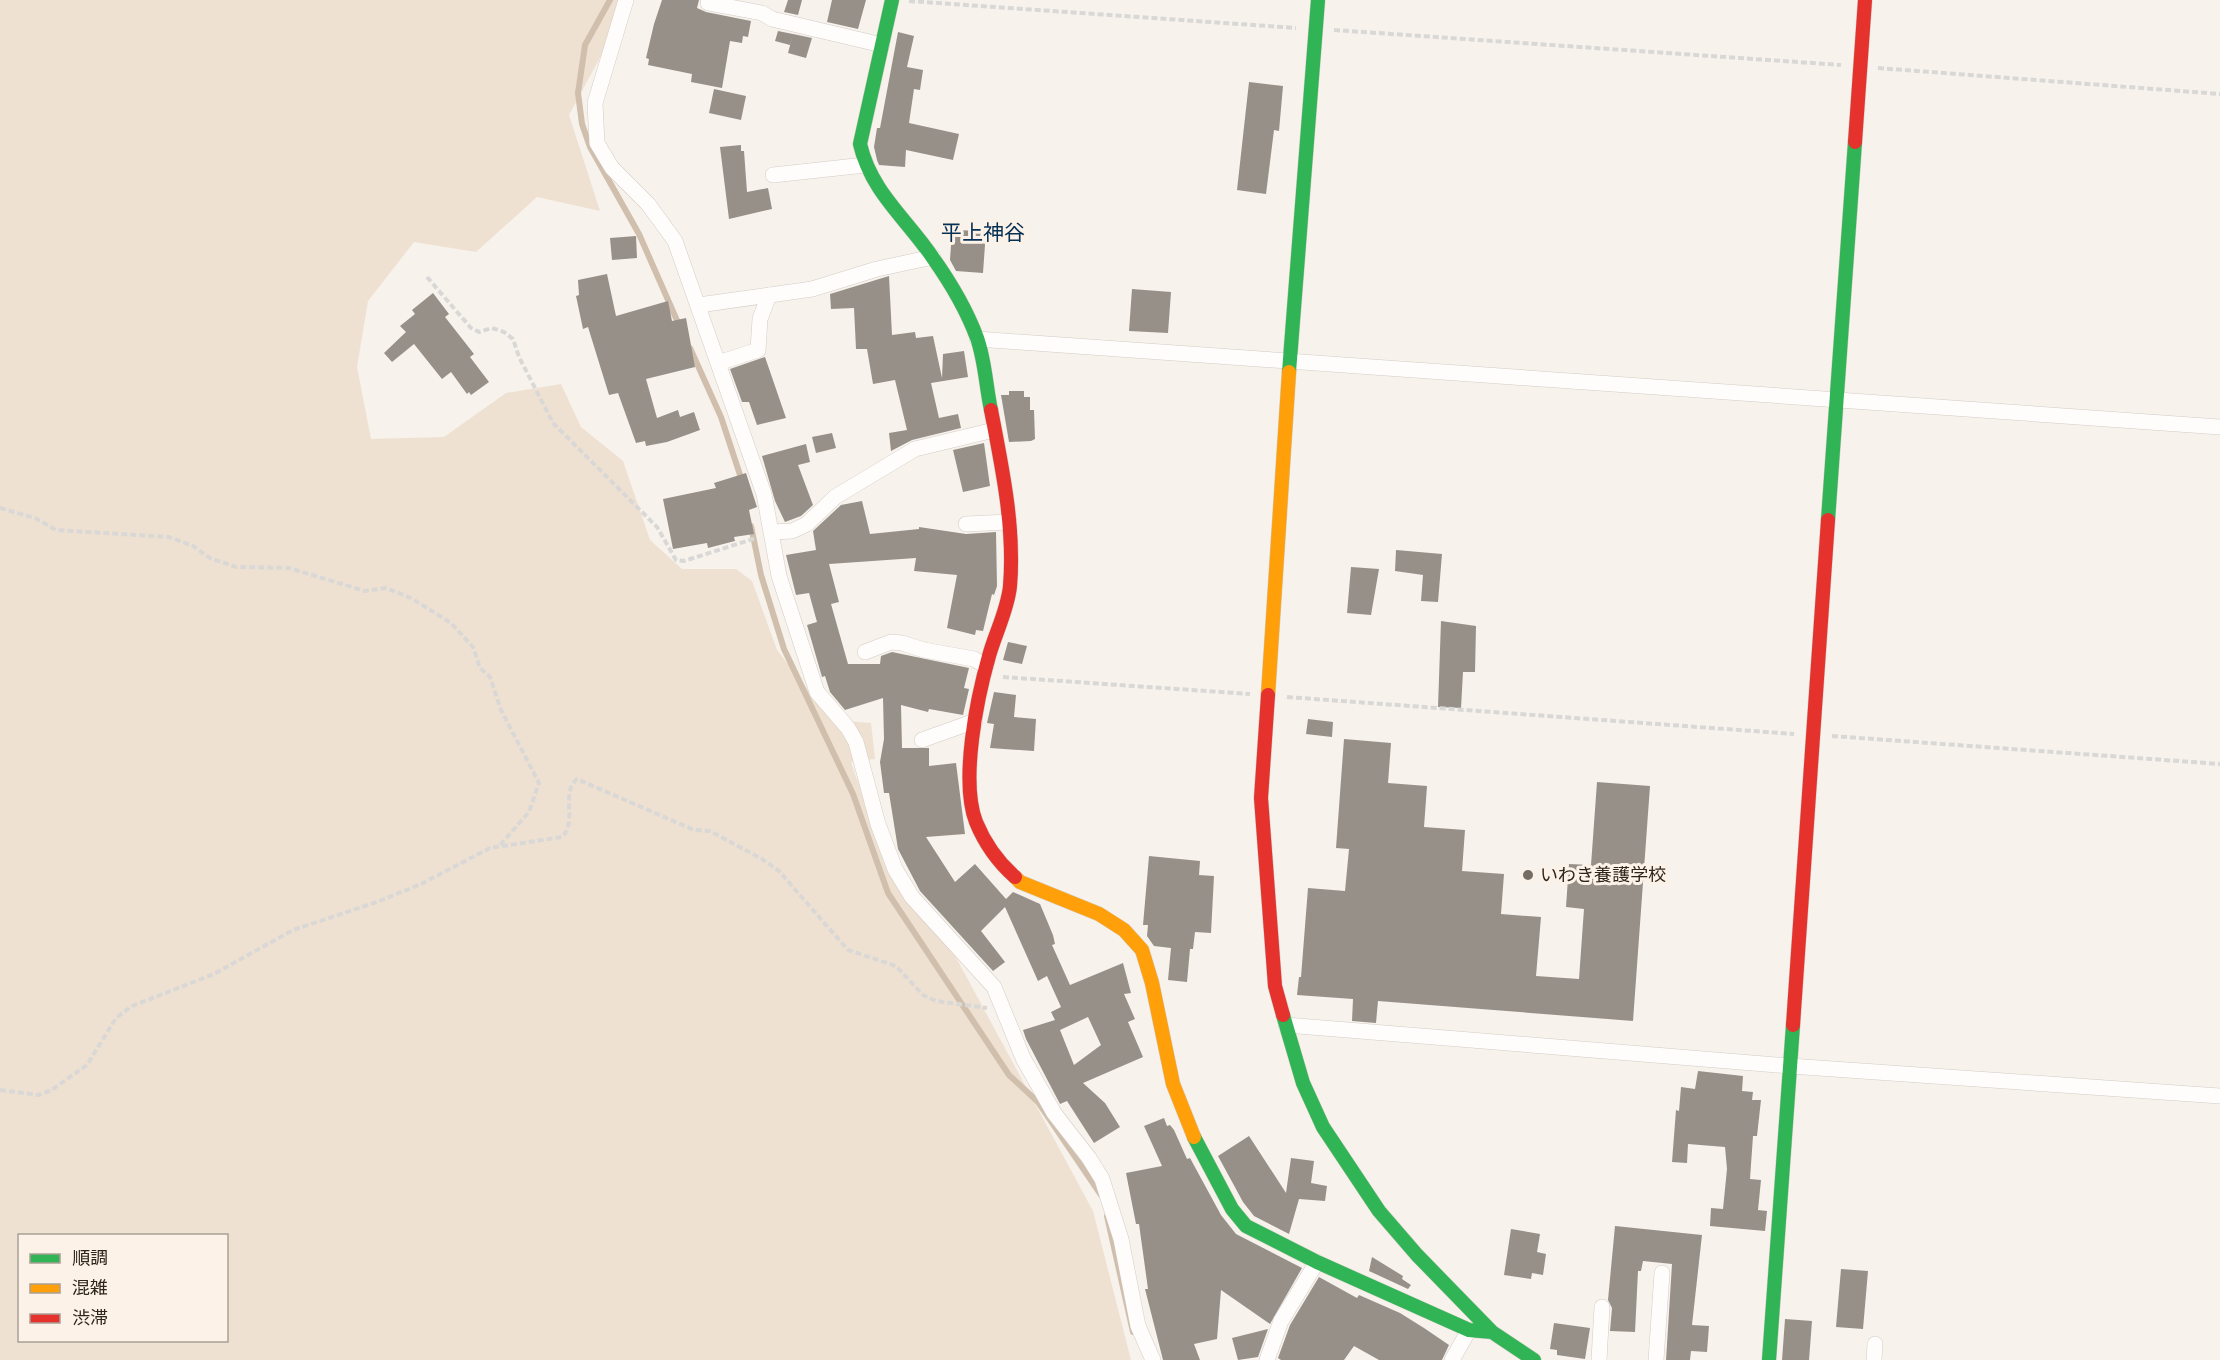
<svg xmlns="http://www.w3.org/2000/svg" width="2220" height="1360" font-family="Poppins,'Noto Sans JP',sans-serif">
	<style>
		.green { fill: #efe1d1; fill-rule: evenodd }
		.lines { fill: none; stroke-linecap: round; stroke-linejoin: round }
		.stream { stroke: #d0bfac; stroke-width: 6 }
		.building { fill: #979089; fill-rule: evenodd }
		.street-casing { stroke: #d3ccc5; stroke-width: 16 }
		.fast-casing { stroke: #d3ccc5; stroke-width: 15 }
		.slow-casing { stroke: #d3ccc5; stroke-width: 15 }
		.jam-casing { stroke: #d3ccc5; stroke-width: 15 }
		.path { stroke: #d9d8d6; stroke-width: 4; stroke-dasharray: 6 3; stroke-linecap: butt }
		.street { stroke: #fefdfc; stroke-width: 15 }
		.fast { stroke: #30b455; stroke-width: 14 }
		.slow { stroke: #ff9f0a; stroke-width: 14 }
		.jam { stroke: #e5322d; stroke-width: 14 }
		.poi-dot { fill: #746d64; stroke: #fcf2e7; stroke-width: 2 }
		.labels { text-anchor: middle; stroke-width: 6; stroke-linejoin: round; paint-order: stroke }
		.poi-label { font-size: 18px; fill: #2e251b; stroke: #fcf2e7; text-anchor: start }
		.quarter-label { font-size: 21px; fill: #043055; stroke: #fcf2e7 }
	</style>
	<rect width="100%" height="100%" fill="#f7f2ec"/>
	<path class="green" d="M0 0H631L569 115 600 211 537 197 476 252 414 242 368 301 357 367 371 439 444 437 506 393 561 384 581 427 623 461 650 540 682 569H736L752 581 777 650 831 720 871 723 875 759 851 762 871 820 959 963 1093 1211 1131 1360H0ZM20 1236H226V1340H20Z"/>
	<g class="lines">
		<path class="stream" d="M610 0 585 45 578 93 582 124 590 147 639 234 679 325
			M690 348 721 417 742 481
			M751 526 761 575 784 649 853 794 888 893 1009 1075 1038 1102 1101 1195
			M1107 1216 1133 1332"/>
	</g>
	<path class="building" d="M662 0H699L697 8 706 12 751 21 748 37 743 36 742 43 730 41 722 88 691 82 692 74 648 65 649 59 646 58 654 24Z
		M788 0H802L798 15 784 12Z
		M832 0H866L858 29 827 22Z
		M778 31 793 34 790 45 775 41Z
		M898 32 914 36 907 67 923 70 920 90 914 89 909 123 959 134 953 160 906 150 905 167 879 165 877 160 874 147 877 128H880Z
		M793 34 812 38 806 58 788 53Z
		M1249 82 1283 86 1279 131 1274 130 1266 194 1237 190Z
		M714 89 746 96 741 120 709 113Z
		M741 145V151H744L747 192 768 188 772 209 729 219 720 147Z
		M952 230 986 231 983 273 956 271 950 260Z
		M636 236 637 258 612 260 610 238Z
		M607 274 616 316 668 301 672 321 686 318 695 367 646 379 657 418 678 410 680 417 694 412 700 430 667 442 646 446 645 441 636 443 618 393 609 395 588 327 583 329 576 296 579 295 578 280Z
		M889 276 892 335 915 332 916 338 933 336 942 378 943 354 964 351 968 377 931 383 939 418 958 414 961 428 912 440 891 451 889 433 907 430 895 380 873 384 867 349H856L854 308 831 309 830 294Z
		M1132 289 1171 292 1168 333 1129 331Z
		M433 293 449 314 445 317 474 354 470 357 489 382 471 395 469 392 467 394 451 372 442 379 414 344 392 362 384 353 406 332 400 326 415 314 412 310Z
		M765 357 786 418 757 425 749 402H742L730 369Z
		M1009 391H1024V397H1030V410H1034L1035 439 1031 441 1009 442 1001 395H1009Z
		M832 433 836 448 816 453 812 437Z
		M984 443 990 486 963 492 953 450Z
		M806 444 810 462 798 465 813 505 801 516 785 522 775 501 762 456Z
		M746 473 757 507 749 510 754 534 734 537 735 541 708 548 707 543 673 549 663 499 716 488 714 483Z
		M862 501 870 534 919 529V527L966 534 996 532 997 586 994 595 992 594 983 631 976 630 975 635 947 628 957 575 914 571 916 558 829 564 839 602 831 604 848 664H880L881 656 892 652 969 668 964 688 969 689 963 715 929 709 928 712 901 705 902 748H929V766L956 763 965 834 926 837 955 882 975 864 1006 899 1013 892 1040 904 1053 935 1055 944 1052 945 1070 985 1123 963 1131 993 1124 994 1135 1019 1128 1022 1143 1057 1083 1083 1105 1103 1120 1127 1094 1143 1067 1101 1060 1104 1026 1039 1023 1030 1055 1020 1051 1012 1061 1007 1047 976 1038 981 1005 907 981 931 1005 962 993 971 920 891 898 849 889 793H884L880 762 884 739 883 698 845 710 830 692 825 676 822 677 807 625 817 622 809 593 796 595 786 555 816 550 813 531 841 505ZM1088 1017 1101 1045 1074 1065 1060 1030Z
		M1396 550 1442 554 1438 602 1421 601 1423 575 1395 571Z
		M1351 567 1379 569 1371 615 1347 613Z
		M1441 621 1476 626 1475 672H1463L1461 708 1438 707Z
		M1008 642 1027 646 1022 664 1003 660Z
		M994 692 1016 695 1014 717 1036 719 1034 751 990 748 994 724 987 723Z
		M1308 719 1333 722 1332 737 1306 734Z
		M1344 739 1391 743 1388 783 1427 786 1424 827 1465 830 1462 871 1504 874 1501 914 1541 917 1536 976 1579 979 1584 909 1566 907 1569 864 1591 865 1597 782 1650 786 1633 1021 1378 1001 1376 1023 1352 1021 1353 999 1297 995 1299 977H1301L1308 888 1345 891 1349 849 1336 848Z
		M1149 856 1200 861 1199 875 1214 876 1211 933 1195 932 1193 949H1190L1187 982 1168 980 1171 948 1154 946 1147 936 1148 925H1143Z
		M1698 1071 1743 1076 1742 1091 1753 1092 1752 1100H1761L1757 1136H1753L1750 1179 1761 1180 1758 1210 1767 1211 1765 1231 1710 1226 1711 1208 1723 1209 1727 1169 1725 1147 1688 1144 1687 1163 1672 1162 1676 1110 1679 1111 1681 1087 1695 1089Z
		M1164 1118 1167 1126 1170 1125 1174 1130 1187 1159 1190 1158 1221 1215 1236 1234 1302 1268 1270 1324 1221 1290 1217 1339 1194 1344 1200 1360H1163L1145 1289H1148L1139 1224H1136L1126 1173 1162 1166 1144 1126Z
		M1249 1136 1286 1193 1291 1158 1314 1161 1311 1183 1327 1186 1325 1201 1299 1199 1289 1234 1254 1216 1243 1202 1218 1156Z
		M1615 1226 1702 1235 1692 1325 1709 1326 1707 1352 1691 1351 1690 1360H1666L1672 1264 1643 1261 1641 1271H1638L1635 1332 1610 1331 1612 1308 1608 1300Z
		M1511 1229 1540 1234 1537 1252 1546 1254 1543 1275 1532 1273 1531 1279 1504 1275Z
		M1372 1257 1403 1276 1402 1279 1411 1285 1408 1289 1369 1271Z
		M1841 1269 1868 1271 1863 1329 1836 1327Z
		M1319 1277 1357 1298 1359 1295 1400 1313 1424 1328 1449 1345 1442 1360H1379L1354 1346 1344 1360H1281L1278 1358 1290 1325Z
		M1785 1319 1812 1321 1809 1360H1782Z
		M1554 1323 1590 1328 1585 1359 1557 1355V1350L1550 1349Z
		M1268 1329 1258 1357 1238 1360 1232 1338Z"/>
	<g class="lines">
		<defs>
			<path id="street" d="M626 0 595 103 597 143 612 168 648 204 675 241 764 494 779 576 817 692 848 728 856 742 878 824 895 869 912 897 994 987 1023 1058 1054 1113 1089 1158 1102 1179 1121 1239 1138 1326 1153 1360
				M708 3 762 13 772 19 882 45
				M773 175 865 165
				M699 305 812 289 877 269 933 257
				M977 339 2220 427
				M718 363 758 350 760 319 769 295
				M966 524 1009 522
				M772 532 792 531 807 524 835 497 915 449 994 430
				M865 652 891 642 902 643 924 650 974 659 986 666
				M922 740 975 721
				M1286 1025 1790 1066 2220 1096
				M1267 1360 1281 1321 1317 1262
				M1452 1360 1469 1330
				M1599 1360 1602 1307
				M1656 1360 1662 1273
				M1874 1360 1875 1344"/>
			<path id="fast" d="M892 0 860 144C871 192 907 219 933 258 950 282 967 311 977 338 985 360 986 387 991 410
				M1289 372 1318 0
				M1828 520 1855 142
				M1283 1015 1303 1083 1323 1127 1379 1211 1417 1255 1492 1332 1534 1360
				M1194 1137 1232 1209 1246 1226 1317 1262 1469 1330 1492 1332
				M1769 1360 1793 1025"/>
			<path id="slow" d="M1268 695 1289 372
				M1015 877 1020 882 1099 914 1124 930 1142 950 1152 983 1173 1084 1194 1137"/>
			<path id="jam" d="M1855 142 1865 0
				M991 410C1002 467 1015 528 1010 586 1008 609 995 634 989 656 977 698 960 781 976 822 985 844 998 862 1015 877
				M1268 695 1261 798 1275 986 1283 1015
				M1793 1025 1828 520"/>
		</defs>
		<use href="#street" class="street-casing"/>
		<use href="#fast" class="fast-casing"/>
		<use href="#slow" class="slow-casing"/>
		<use href="#jam" class="jam-casing"/>
		<path class="path" d="M909 1 1296 28
			M1334 30 1841 65
			M1878 68 2220 94
			M427 277 471 328 479 332 492 328 504 332 513 339 519 357 553 423 657 527 676 560 684 561 756 538
			M0 508 35 518 56 530 169 537 193 546 210 558 236 567 289 568 365 591 386 588 411 598 451 623 473 647 480 668 490 677 501 710 539 783 529 812 500 845
			M1003 677 1250 694
			M1287 697 1794 734
			M1832 736 2220 764
			M0 1090 38 1095 50 1091 87 1065 116 1018 132 1006 214 974 293 930 377 902 421 884 490 848 562 837C578 821 560 793 577 779L694 830 710 831 762 859 779 871 848 950 896 966 923 995 936 1001 987 1008"/>
		<use href="#street" class="street"/>
		<use href="#fast" class="fast"/>
		<use href="#slow" class="slow"/>
		<use href="#jam" class="jam"/>
	</g>
	<circle class="poi-dot" cx="1528" cy="875" r="6"/>
	<g class="labels">
		<g class="poi-label">
			<text x="1540" y="881">いわき養護学校</text>
		</g>
		<g class="quarter-label">
			<text x="983" y="240">平上神谷</text>
		</g>
	</g>
	<rect x="18" y="1234" width="210" height="108" fill="#fcf2e7" stroke="#aaa095" stroke-width="1.5"/>
	<rect x="30" y="1254" width="30" height="9" fill="#30b455" stroke="#aaa095" stroke-width="1.5"/>
	<text x="72" y="1264" font-size="18" fill="#2e251b">順調</text>
	<rect x="30" y="1284" width="30" height="9" fill="#ff9f0a" stroke="#aaa095" stroke-width="1.5"/>
	<text x="72" y="1294" font-size="18" fill="#2e251b">混雑</text>
	<rect x="30" y="1314" width="30" height="9" fill="#e5322d" stroke="#aaa095" stroke-width="1.5"/>
	<text x="72" y="1324" font-size="18" fill="#2e251b">渋滞</text>
</svg>
